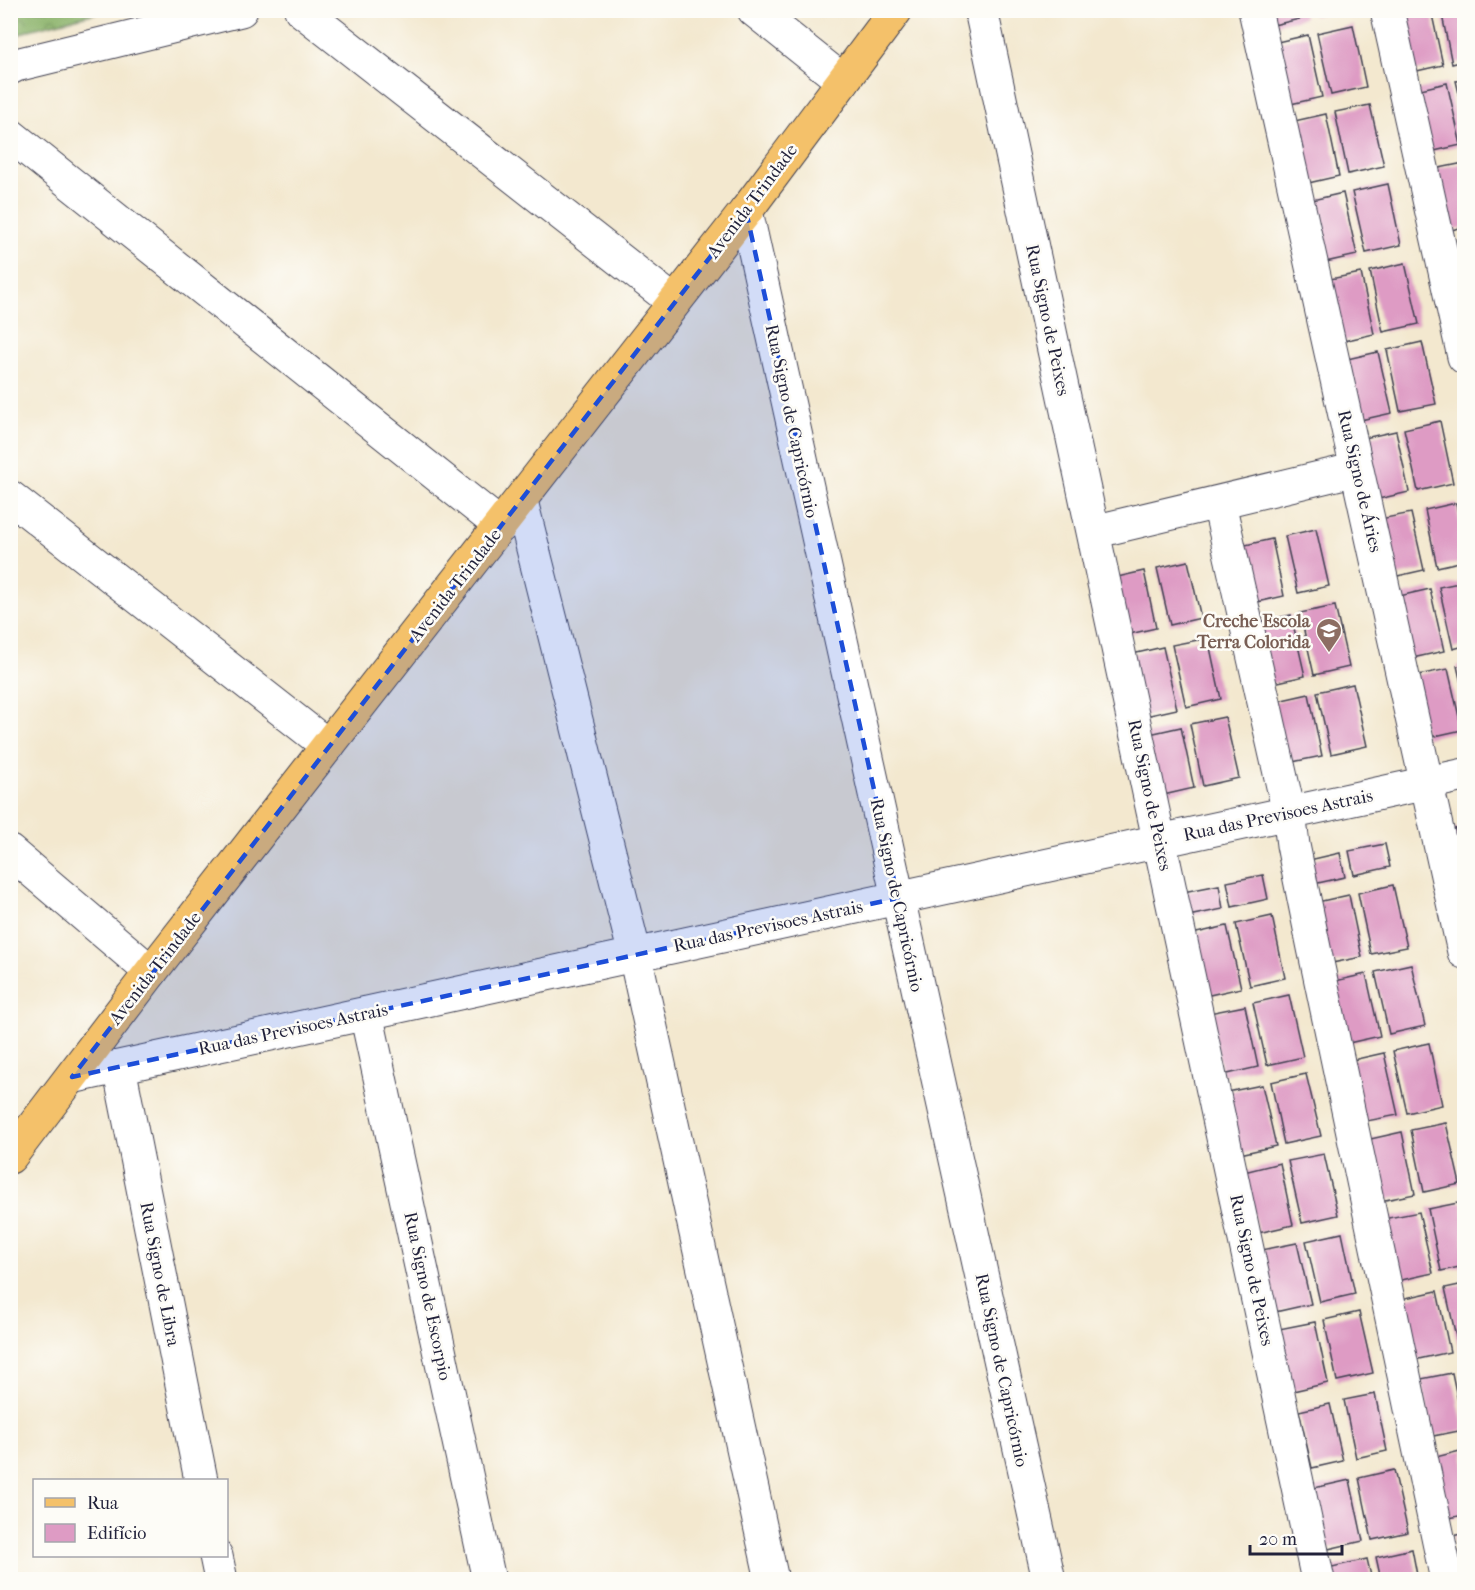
<svg xmlns="http://www.w3.org/2000/svg" width="1475" height="1590" font-family="'IM FELL French Canon',serif">
	<style>
		.forest { fill: url(#forest-crowns); stroke: #566a52; stroke-width: 1.5 }
		.building { fill: #de9bc4 }
		.lines { fill: none; stroke-linecap: round; stroke-linejoin: round }
		.minor-casing { stroke: #414051; stroke-width: 35 }
		.major-casing { stroke: #414051; stroke-width: 35 }
		.minor { stroke: #fff; stroke-width: 33 }
		.major { stroke: #f4c16a; stroke-width: 33 }
		.marked { fill: #1d4ed8; fill-opacity: 0.2; stroke: #1d4ed8; stroke-width: 4.5; stroke-dasharray: 12 8; stroke-linejoin: round }
		.labels { text-anchor: middle; stroke-width: 5; stroke-linejoin: round; paint-order: stroke }
		.street-label { font-size: 18px; fill: #22223b; stroke: #fdfcf7 }
		.education-label { font-size: 18px; font-weight: bold; fill: #785e54; stroke: #fdfcf7; text-anchor: end }
	</style>
	<defs>
		<pattern id="forest-crowns" width="20" height="18" patternUnits="userSpaceOnUse" patternTransform="scale(1.5)"><rect width="20" height="18" fill="#8ab269"/><path d="M2 6a3 3 0 1 1 6 0M12 15a3 3 0 1 1 6 0" fill="none" stroke="#709058"/></pattern>
	</defs>
	<rect width="100%" height="100%" fill="#fdfcf7"/>
	<filter id="ink" filterUnits="userSpaceOnUse"><feTurbulence type="fractalNoise" baseFrequency=".0167" numOctaves="2"/><feDisplacementMap in="SourceGraphic" scale="12" xChannelSelector="R" yChannelSelector="G"/><feConvolveMatrix kernelMatrix="1 2 1 2 8 2 1 2 1" color-interpolation-filters="sRGB"/></filter>
	<filter id="wash" filterUnits="userSpaceOnUse"><feTurbulence type="fractalNoise" baseFrequency=".008" numOctaves="4" result="noise"/><feDisplacementMap in="SourceGraphic" scale="24" xChannelSelector="R" yChannelSelector="G"/><feGaussianBlur stdDeviation="1.35" result="paint"/><feColorMatrix in="noise" values="0 0 0 0 0 0 0 0 0 0 0 0 0 0 0 0 0 1.4 0 .05"/><feComposite in="paint" operator="in"/></filter>
	<g filter="url(#wash)">
		<rect width="100%" height="100%" fill="#f3e8cf"/>
		<path class="forest" d="M11 10H104V11L29 30 11 38Z"/>
		<g id="blocks">
			<path class="building" d="M1266 10H1303L1304 18 1269 26Z
				M1312 10H1332V12L1313 16Z
				M1401 10H1431L1443 65 1408 73Z
				M1441 10H1464V61L1452 64Z
				M1353 25 1366 87 1331 95 1317 33Z
				M1308 35 1322 97 1286 105 1273 43Z
				M1464 80V114L1456 81Z
				M1447 83 1461 145 1425 153 1412 91Z
				M1370 105 1384 166 1348 174 1335 112Z
				M1326 114 1339 176 1304 184 1290 122Z
				M1464 163V227L1443 232 1429 170Z
				M1388 184 1401 245 1366 253 1352 192Z
				M1343 193 1357 255 1321 263 1308 201Z
				M1464 246V310L1447 250Z
				M1405 263 1419 324 1383 332 1370 271Z
				M1361 273 1374 334 1339 342 1325 280Z
				M1422 342 1436 404 1400 411 1387 350Z
				M1378 352 1392 413 1356 421 1343 360Z
				M1440 421 1453 483 1418 491 1404 429Z
				M1396 431 1409 492 1374 500 1360 439Z
				M1456 503 1464 542V561L1437 567 1425 510Z
				M1411 513 1424 570 1393 577 1380 519Z
				M1316 529 1329 586 1298 593 1285 536Z
				M1272 539 1284 596 1253 603 1241 546Z
				M1188 561 1201 618 1170 625 1157 568Z
				M1144 571 1156 628 1125 635 1113 578Z
				M1464 582V646L1453 649 1439 587Z
				M1430 589 1444 651 1408 659 1395 597Z
				M1335 606 1349 667 1314 675 1300 613Z
				M1291 615 1305 676 1269 684 1255 623Z
				M1208 638 1221 699 1186 707 1172 645Z
				M1163 647 1177 709 1141 717 1128 655Z
				M1464 665V696L1457 666Z
				M1448 669 1462 730 1426 738 1412 676Z
				M1353 684 1367 746 1331 754 1317 692Z
				M1309 694 1322 756 1287 763 1273 702Z
				M1225 717 1239 778 1203 786 1190 724Z
				M1181 727 1194 788 1159 796 1145 735Z
				M1464 827V852L1451 855 1445 831Z
				M1385 844 1390 867 1354 875 1349 851Z
				M1340 853 1345 877 1309 885 1305 861Z
				M1263 875 1268 899 1232 907 1227 882Z
				M1219 885 1223 909 1188 916 1183 892Z
				M1393 885 1407 947 1371 954 1358 893Z
				M1349 895 1362 957 1327 964 1313 903Z
				M1272 916 1285 978 1250 986 1236 924Z
				M1227 926 1241 988 1205 996 1192 934Z
				M1411 964 1425 1026 1389 1034 1375 972Z
				M1366 974 1380 1036 1344 1044 1331 982Z
				M1289 995 1303 1057 1267 1065 1253 1003Z
				M1245 1006 1258 1067 1223 1075 1209 1013Z
				M1429 1043 1442 1105 1407 1113 1393 1051Z
				M1384 1053 1398 1115 1362 1122 1348 1061Z
				M1306 1074 1321 1136 1284 1144 1271 1082Z
				M1262 1085 1276 1146 1240 1154 1227 1092Z
				M1446 1123 1460 1184 1424 1192 1411 1130Z
				M1402 1132 1415 1194 1380 1201 1366 1140Z
				M1324 1154 1338 1215 1302 1223 1288 1161Z
				M1280 1163 1293 1225 1258 1233 1244 1172Z
				M1463 1202 1464 1266 1441 1271 1428 1209Z
				M1419 1212 1433 1273 1397 1281 1383 1219Z
				M1342 1233 1355 1294 1320 1302 1306 1241Z
				M1297 1243 1311 1304 1275 1312 1262 1250Z
				M1464 1284V1349L1459 1350 1445 1288Z
				M1437 1291 1450 1352 1414 1360 1401 1299Z
				M1359 1312 1373 1373 1337 1381 1324 1320Z
				M1315 1322 1328 1383 1293 1391 1279 1329Z
				M1452 1373 1464 1430 1433 1436 1421 1379Z
				M1375 1394 1387 1451 1356 1458 1344 1400Z
				M1330 1404 1343 1461 1312 1468 1299 1411Z
				M1464 1450V1515L1449 1518 1436 1457Z
				M1394 1470 1408 1532 1372 1540 1359 1478Z
				M1350 1480 1363 1541 1328 1549 1314 1488Z
				M1464 1533V1580H1463L1453 1536Z
				M1412 1549 1418 1580H1381L1376 1557Z
				M1367 1559 1372 1580H1334L1332 1567Z"/>
		</g>
	</g>
	<g filter="url(#ink)">
		<use href="#blocks" fill-opacity="0" stroke="#414051" stroke-width="1.5"/>
		<g class="lines">
			<defs>
				<path id="minor" d="M301 10 674 302
					M754 10 843 81
					M981 10 1318 1580
					M1255 10 1464 952
					M1387 10 1464 357
					M10 68 16 65 241 10
					M10 135 501 526
					M746 211 1049 1580
					M10 497 328 746
					M521 501 635 955 772 1580
					M1219 503 1289 813 1293 845 1314 948 1447 1580
					M1093 532 1357 469
					M10 852 151 972
					M366 1013 489 1580
					M119 1067 201 1480
					M72 1077 1464 775
					M216 1556 221 1580"/>
				<path id="major" d="M10 1157 151 972 746 211 896 10"/>
			</defs>
			<use href="#minor" class="minor-casing"/>
			<use href="#major" class="major-casing"/>
			<use href="#minor" class="minor"/>
			<use href="#major" class="major"/>
		</g>
	</g>
	<path class="marked" d="M746 211 898 898 72 1077Z"/>
	<defs>
		<symbol id="school-pin" viewBox="-11 -11 22 30"><path d="M0 17L-7.5 6A9.5 9.5 0 1 1 7.5 6Z" fill="#8d6e63" stroke="#fdfcf7"/><path d="M0-5L7-2L0 1L-7-2ZM-4 1L0 2.5L4 1V4Q0 6-4 4Z" fill="#fff"/></symbol>
	</defs>
	<g fill-rule="evenodd">
		<use href="#school-pin" x="1314" y="616" width="30" height="40"/>
	</g>
	<g class="labels">
		<g class="street-label">
			<text transform="translate(752 201) rotate(-53)" y="6">Avenida Trindade</text>
			<text transform="translate(1048 320) rotate(78)" y="6">Rua Signo de Peixes</text>
			<text transform="translate(792 421) rotate(78)" y="6">Rua Signo de Capricórnio</text>
			<text transform="translate(1360 481) rotate(77)" y="6">Rua Signo de Áries</text>
			<text transform="translate(455 585) rotate(-52)" y="6">Avenida Trindade</text>
			<text transform="translate(1150 795) rotate(78)" y="6">Rua Signo de Peixes</text>
			<text transform="translate(1278 815) rotate(-12)" y="6">Rua das Previsoes Astrais</text>
			<text transform="translate(897 895) rotate(78)" y="6">Rua Signo de Capricórnio</text>
			<text transform="translate(768 926) rotate(-12)" y="6">Rua das Previsoes Astrais</text>
			<text transform="translate(155 968) rotate(-52)" y="6">Avenida Trindade</text>
			<text transform="translate(293 1029) rotate(-12)" y="6">Rua das Previsoes Astrais</text>
			<text transform="translate(1252 1270) rotate(78)" y="6">Rua Signo de Peixes</text>
			<text transform="translate(160 1274) rotate(79)" y="6">Rua Signo de Libra</text>
			<text transform="translate(428 1296) rotate(78)" y="6">Rua Signo de Escorpio</text>
			<text transform="translate(1002 1370) rotate(78)" y="6">Rua Signo de Capricórnio</text>
		</g>
		<g class="education-label">
			<text x="1310" y="627">Creche Escola<tspan x="1310" dy="21">Terra Colorida</tspan></text>
		</g>
	</g>
	<rect width="1475" height="1590" fill="none" stroke="#fdfcf7" stroke-width="36"/>
	<rect x="33" y="1479" width="195" height="78" fill="#fdfcf7" stroke="#a5a5ac" stroke-width="1.5"/>
	<rect x="45" y="1498" width="30" height="9" fill="#f4c16a" stroke="#a5a5ac" stroke-width="1.5"/>
	<text x="87" y="1509" font-size="18" fill="#22223b">Rua</text>
	<rect x="45" y="1524" width="30" height="18" fill="#de9bc4" stroke="#a5a5ac" stroke-width="1.5"/>
	<text x="87" y="1539" font-size="18" fill="#22223b">Edifício</text>
	<path d="M1250 1545v9h92v-9" fill="none" stroke="#22223b" stroke-width="3"/>
	<text x="1259" y="1545" font-size="18" fill="#22223b" stroke="#fdfcf7" stroke-width="4.5" paint-order="stroke">20 m</text>
</svg>
